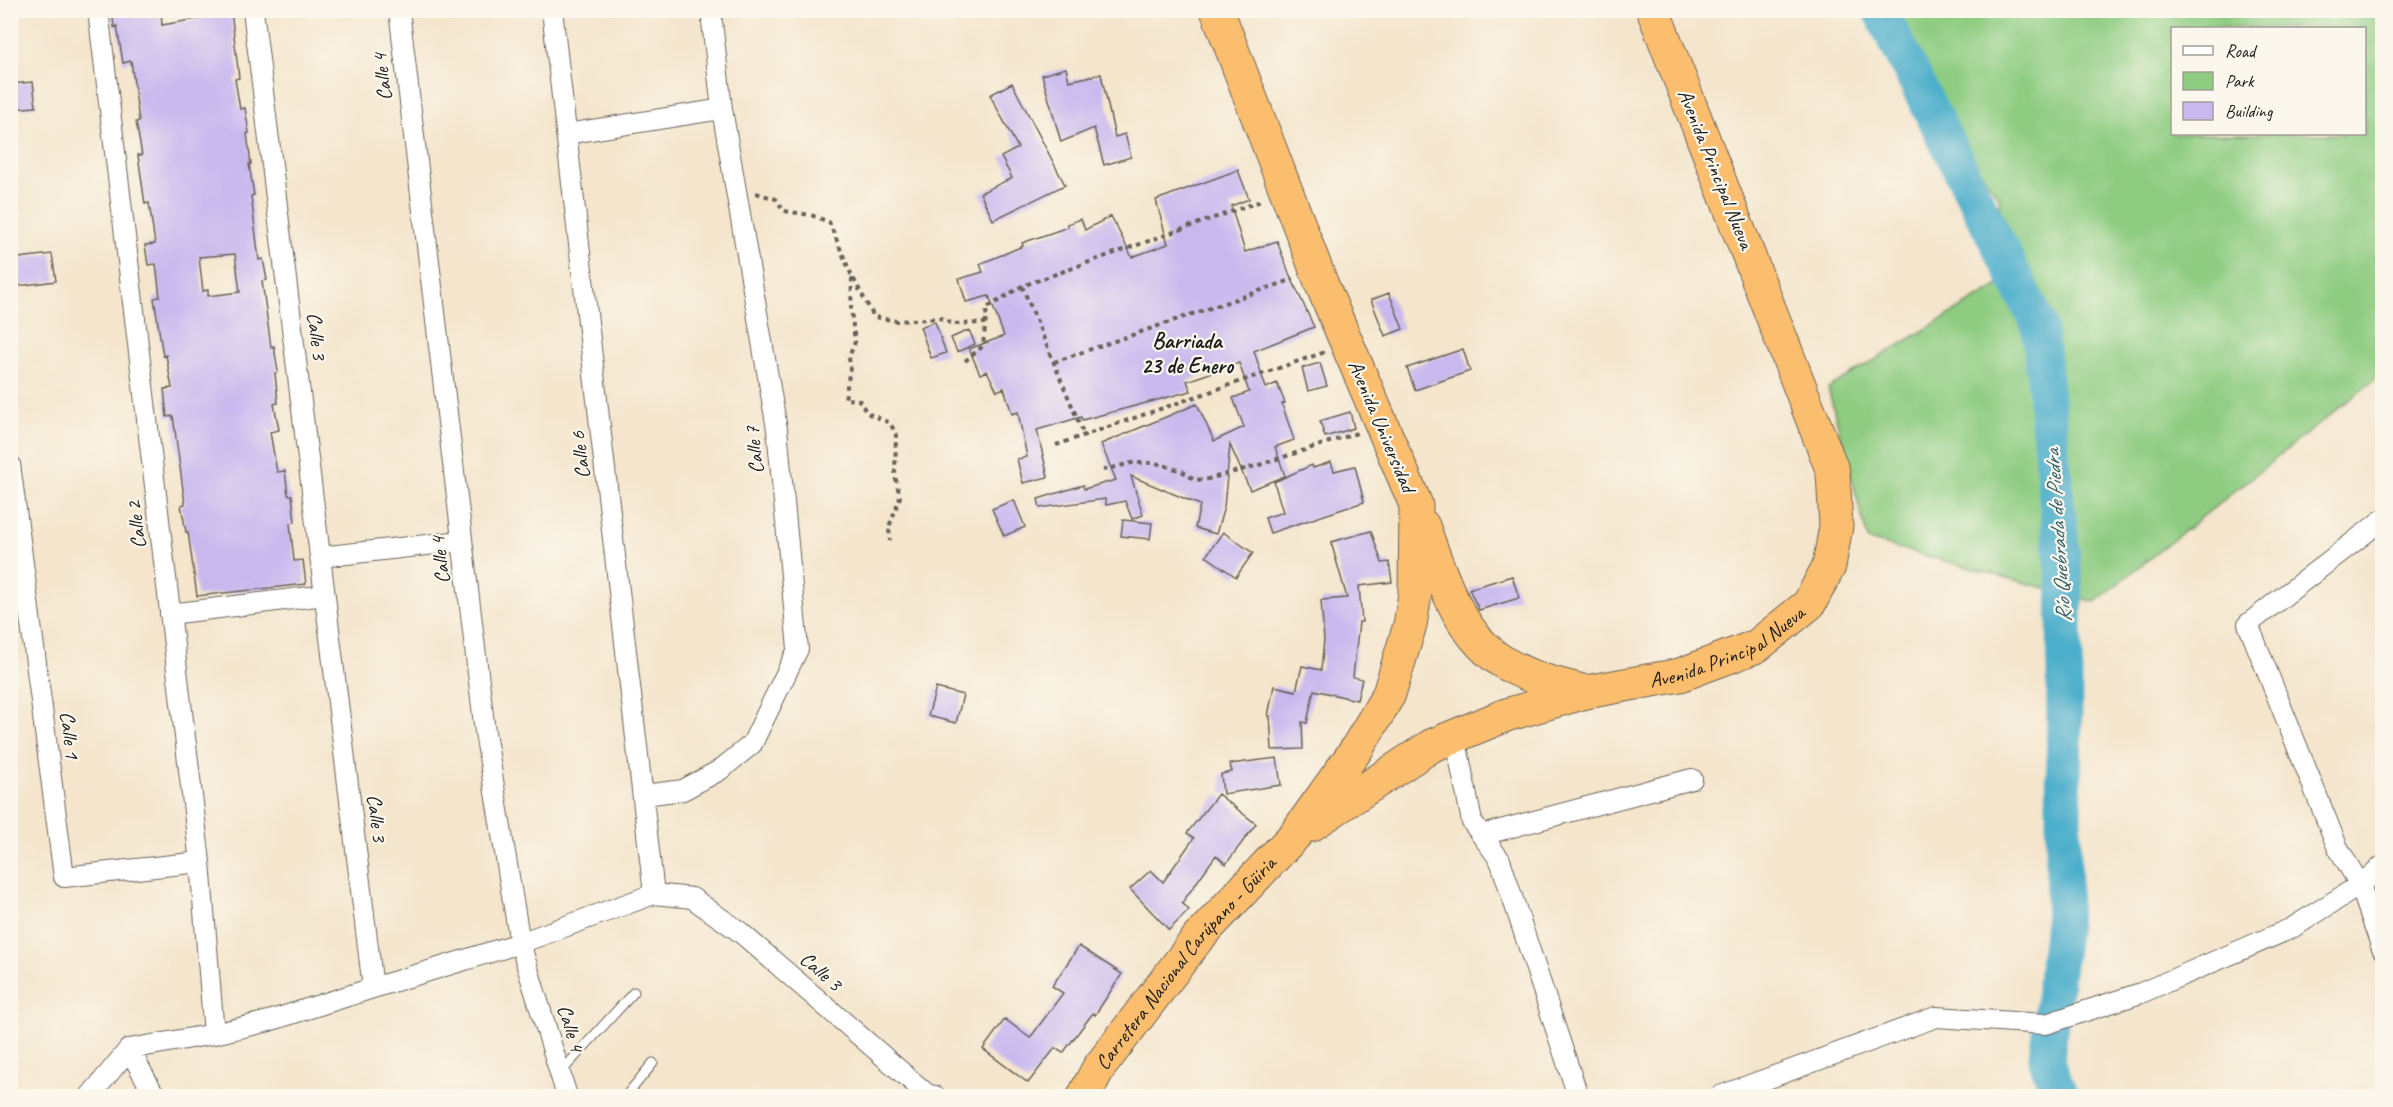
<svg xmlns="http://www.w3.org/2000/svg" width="2393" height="1107" font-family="Caveat,sans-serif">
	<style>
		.green { fill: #8ecc81; stroke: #55744e; stroke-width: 1.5; fill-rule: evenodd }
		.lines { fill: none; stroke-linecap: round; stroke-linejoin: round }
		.river { stroke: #4caecb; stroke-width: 36 }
		.building { fill: #c8b8ee; fill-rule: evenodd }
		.lane-casing { stroke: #68625a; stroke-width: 11 }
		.street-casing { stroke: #68625a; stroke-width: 22 }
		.highway-casing { stroke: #68625a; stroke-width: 35 }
		.path { stroke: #68625a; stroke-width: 4; stroke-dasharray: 4.5 4.5; stroke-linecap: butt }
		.lane { stroke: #fff; stroke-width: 9 }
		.street { stroke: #fff; stroke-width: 20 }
		.highway { stroke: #fbbe6e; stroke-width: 33 }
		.labels { text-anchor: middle; stroke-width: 4.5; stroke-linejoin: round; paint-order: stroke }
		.street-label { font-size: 21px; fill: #1c1c1c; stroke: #fbf7ec }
		.neighbourhood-label { font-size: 22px; font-weight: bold; fill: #1c1c1c; stroke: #fbf7ec }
		.water-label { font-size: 22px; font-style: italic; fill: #325e6b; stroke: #fbf7ec }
	</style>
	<rect width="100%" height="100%" fill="#fbf7ec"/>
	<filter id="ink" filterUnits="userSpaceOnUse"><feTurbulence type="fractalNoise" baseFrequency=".0167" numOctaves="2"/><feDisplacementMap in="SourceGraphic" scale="12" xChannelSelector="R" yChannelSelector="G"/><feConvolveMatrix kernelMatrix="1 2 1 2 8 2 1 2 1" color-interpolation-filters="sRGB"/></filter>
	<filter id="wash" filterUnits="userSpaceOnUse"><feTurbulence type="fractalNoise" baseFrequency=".008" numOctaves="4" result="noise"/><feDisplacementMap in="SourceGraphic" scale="24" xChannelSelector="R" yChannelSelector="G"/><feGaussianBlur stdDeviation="1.35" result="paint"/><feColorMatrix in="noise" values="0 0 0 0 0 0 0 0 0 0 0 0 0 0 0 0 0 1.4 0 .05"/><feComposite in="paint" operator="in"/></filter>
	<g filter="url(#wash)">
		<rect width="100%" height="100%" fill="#f4e5cc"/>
		<path class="green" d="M1863 11H2382V374L2095 602 1868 540 1828 388 2009 279 1999 197ZM2172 28H2364V134H2172Z"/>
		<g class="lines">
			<path class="river" d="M1880 10 2039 325 2065 585 2063 918 2046 1061 2061 1096"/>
		</g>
		<g id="blocks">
			<path class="building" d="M112 10H161L162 25 197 19 196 10H231L239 78 235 79 240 109 245 108 249 133 247 134 251 164H249L254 195 251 196 259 260 263 259 267 280 262 281 271 347 274 346 278 372 275 373 278 403 274 404 279 430 270 432 277 472 285 471 288 495H292L295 522 290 523 294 561 303 560 306 584 197 596 188 532H186L181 505 185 504 173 416 167 417 164 389 172 388 166 355 163 356 154 298 160 297 156 264 148 265 145 245 155 244 149 203 145 204 138 155H142L136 122 139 121 131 61 123 63 117 26 114 27ZM235 254 240 292 208 296V290L203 291 199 257Z
				M1066 68 1069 81 1101 74 1115 137 1125 134 1131 157 1104 165 1094 128 1061 142 1042 75Z
				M33 82 36 107 10 109V84Z
				M1012 83 1065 185 993 220 980 193 1012 178 1001 157 1018 148 990 95Z
				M1238 170 1249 199 1231 206 1245 252 1277 241 1289 273 1314 327 1254 351 1266 388 1277 383 1285 403 1282 404 1294 440 1275 447 1285 476 1250 490 1230 445 1224 507 1216 534 1195 528 1200 505 1131 476 1143 515 1132 519 1125 501 1106 505 1105 499 1040 508 1038 499 1083 485 1084 489 1116 480 1101 444 1197 404 1214 441 1244 427 1233 398 1249 392 1239 363 1187 381 1191 391 1082 420 1081 417 1037 430 1048 477 1023 483 1017 459 1027 457 1018 412 1012 414 1004 388 997 391 987 371 980 374 969 349 1004 336 989 296 966 302 959 279 983 272 980 264 1023 246 1022 243 1068 227 1067 224 1081 219 1085 230 1111 216 1132 257 1168 244 1156 200Z
				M52 254 56 281 10 287V259Z
				M1389 293 1403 329 1385 336 1371 300Z
				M935 322 946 353 931 358 920 327Z
				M969 330 975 344 957 352 951 338Z
				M1463 349 1470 371 1415 390 1407 368Z
				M1320 363 1327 386 1308 391 1302 368Z
				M1350 412 1354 428 1325 437 1320 421Z
				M1331 462 1334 471 1355 466 1364 502 1270 533 1265 518 1283 512 1274 482 1312 465 1313 468Z
				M1014 500 1025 527 1004 536 992 509Z
				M1123 520 1152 523 1150 539 1121 536Z
				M1371 531 1382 563 1389 562 1392 582 1359 586 1362 622H1359L1353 677 1362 679 1357 700 1314 690 1307 723 1302 722 1303 749 1272 750 1270 716H1268L1274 686 1296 691 1302 666 1321 670 1324 640 1321 600 1347 598 1331 542Z
				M1223 532 1253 553 1236 577 1206 556Z
				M1512 576 1519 598 1479 610 1469 589Z
				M936 688 963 695 956 723 928 716Z
				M1277 758 1281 785 1223 794 1221 774 1232 772 1230 764Z
				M1218 794 1256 824 1226 864 1216 855 1182 903 1189 910 1169 930 1130 889 1151 870 1163 882 1194 838 1187 833Z
				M1079 946 1122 974 1095 1015 1093 1013 1063 1053 1055 1048 1028 1083 983 1049 1005 1019 1030 1038 1063 993 1052 986Z"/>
		</g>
	</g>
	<g filter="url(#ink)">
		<use href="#blocks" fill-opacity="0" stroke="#68625a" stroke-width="1.5"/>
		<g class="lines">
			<defs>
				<path id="lane" d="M561 1072 634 992
					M626 1096 653 1063"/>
				<path id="street" d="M98 10 200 862 214 1034
					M253 10 373 988 520 943 654 894 692 898 740 932 928 1095 935 1096
					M399 10 485 732 520 943 567 1096
					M552 10 654 894
					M566 134 722 109
					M10 464 64 877 200 862
					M2382 520 2248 624 2337 846 2360 885 2382 948
					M320 557 462 541
					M170 614 325 595
					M1455 736 1472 822 1500 860 1578 1096
					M644 795 683 790 720 770 752 744 798 649 777 429 722 109 712 22
					M1482 835 1692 779
					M129 1049 155 1096
					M90 1096 129 1049 214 1034 269 1021 373 988
					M1720 1096 1936 1017 2046 1024 2141 993 2292 928 2360 885 2382 866"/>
				<g id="highway">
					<path d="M1423 526C1441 575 1459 638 1508 665 1532 679 1560 685 1586 692"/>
					<path id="s1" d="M1311 825 1431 746 1506 715 1586 692 1680 675 1757 646 1809 604 1829 566 1836 526 1833 472 1653 10"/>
					<path id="s2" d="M1084 1096 1098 1069 1198 938 1295 835 1356 750 1389 694 1410 625 1415 594 1416 505 1322 285 1217 10"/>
				</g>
			</defs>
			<use href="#lane" class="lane-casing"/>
			<use href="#street" class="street-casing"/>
			<use href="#highway" class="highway-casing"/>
			<path class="path" d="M756 193 776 199 784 211 811 215 829 222 851 274 874 317 897 321 941 318 952 324 985 323
				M852 278 851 310 855 342 849 357 850 368 845 399 859 400 867 413 890 423 896 434 895 476 900 497 889 527 890 541
				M1022 286 1084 435
				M965 361 983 346 987 308 1022 286 1264 200
				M1054 362 1294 279
				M1056 445 1325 352
				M1103 470 1132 463H1156L1182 471 1195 480 1208 479 1256 466 1357 433"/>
			<use href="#lane" class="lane"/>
			<use href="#street" class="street"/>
			<use href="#highway" class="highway"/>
		</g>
	</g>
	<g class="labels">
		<g class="street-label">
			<text transform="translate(382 77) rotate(-97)" y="7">Calle 4</text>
			<text transform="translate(1716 169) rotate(68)" y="7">Avenida Principal Nueva</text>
			<text transform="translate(317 336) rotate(83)" y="7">Calle 3</text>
			<text transform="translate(1382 426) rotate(67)" y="7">Avenida Universidad</text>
			<text transform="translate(754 450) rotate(-96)" y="7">Calle 7</text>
			<text transform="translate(580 455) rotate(-97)" y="7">Calle 6</text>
			<text transform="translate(136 525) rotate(-97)" y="7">Calle 2</text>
			<text transform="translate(440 560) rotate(-97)" y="7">Calle 4</text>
			<text dy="7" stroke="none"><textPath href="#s1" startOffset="458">Avenida Principal Nueva</textPath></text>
			<text transform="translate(70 735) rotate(83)" y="7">Calle 1</text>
			<text transform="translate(377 818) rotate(83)" y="7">Calle 3</text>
			<text dy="7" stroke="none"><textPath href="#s2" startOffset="168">Carretera Nacional Carúpano - Güiria</textPath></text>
			<text transform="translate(821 971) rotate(41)" y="7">Calle 3</text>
			<text transform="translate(571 1028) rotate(73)" y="7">Calle 4</text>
		</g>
		<g class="neighbourhood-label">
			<text x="1187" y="348">Barriada<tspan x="1187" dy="25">23 de Enero</tspan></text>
		</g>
		<g class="water-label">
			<text transform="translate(2057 536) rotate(-94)" y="8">Río Quebrada de Piedra</text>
		</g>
	</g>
	<rect width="2393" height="1107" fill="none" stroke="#fbf7ec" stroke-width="36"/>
	<rect x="2171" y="27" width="195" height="108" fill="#fbf7ec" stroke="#a29f99" stroke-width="1.5"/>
	<rect x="2183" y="46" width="30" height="9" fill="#ffffff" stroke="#a29f99" stroke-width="1.5"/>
	<text x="2225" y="57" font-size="18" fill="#1c1c1c">Road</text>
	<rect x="2183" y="72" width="30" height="18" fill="#8ecc81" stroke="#a29f99" stroke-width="1.5"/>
	<text x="2225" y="87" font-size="18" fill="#1c1c1c">Park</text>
	<rect x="2183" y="102" width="30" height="18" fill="#c8b8ee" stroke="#a29f99" stroke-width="1.5"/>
	<text x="2225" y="117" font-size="18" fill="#1c1c1c">Building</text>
</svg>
